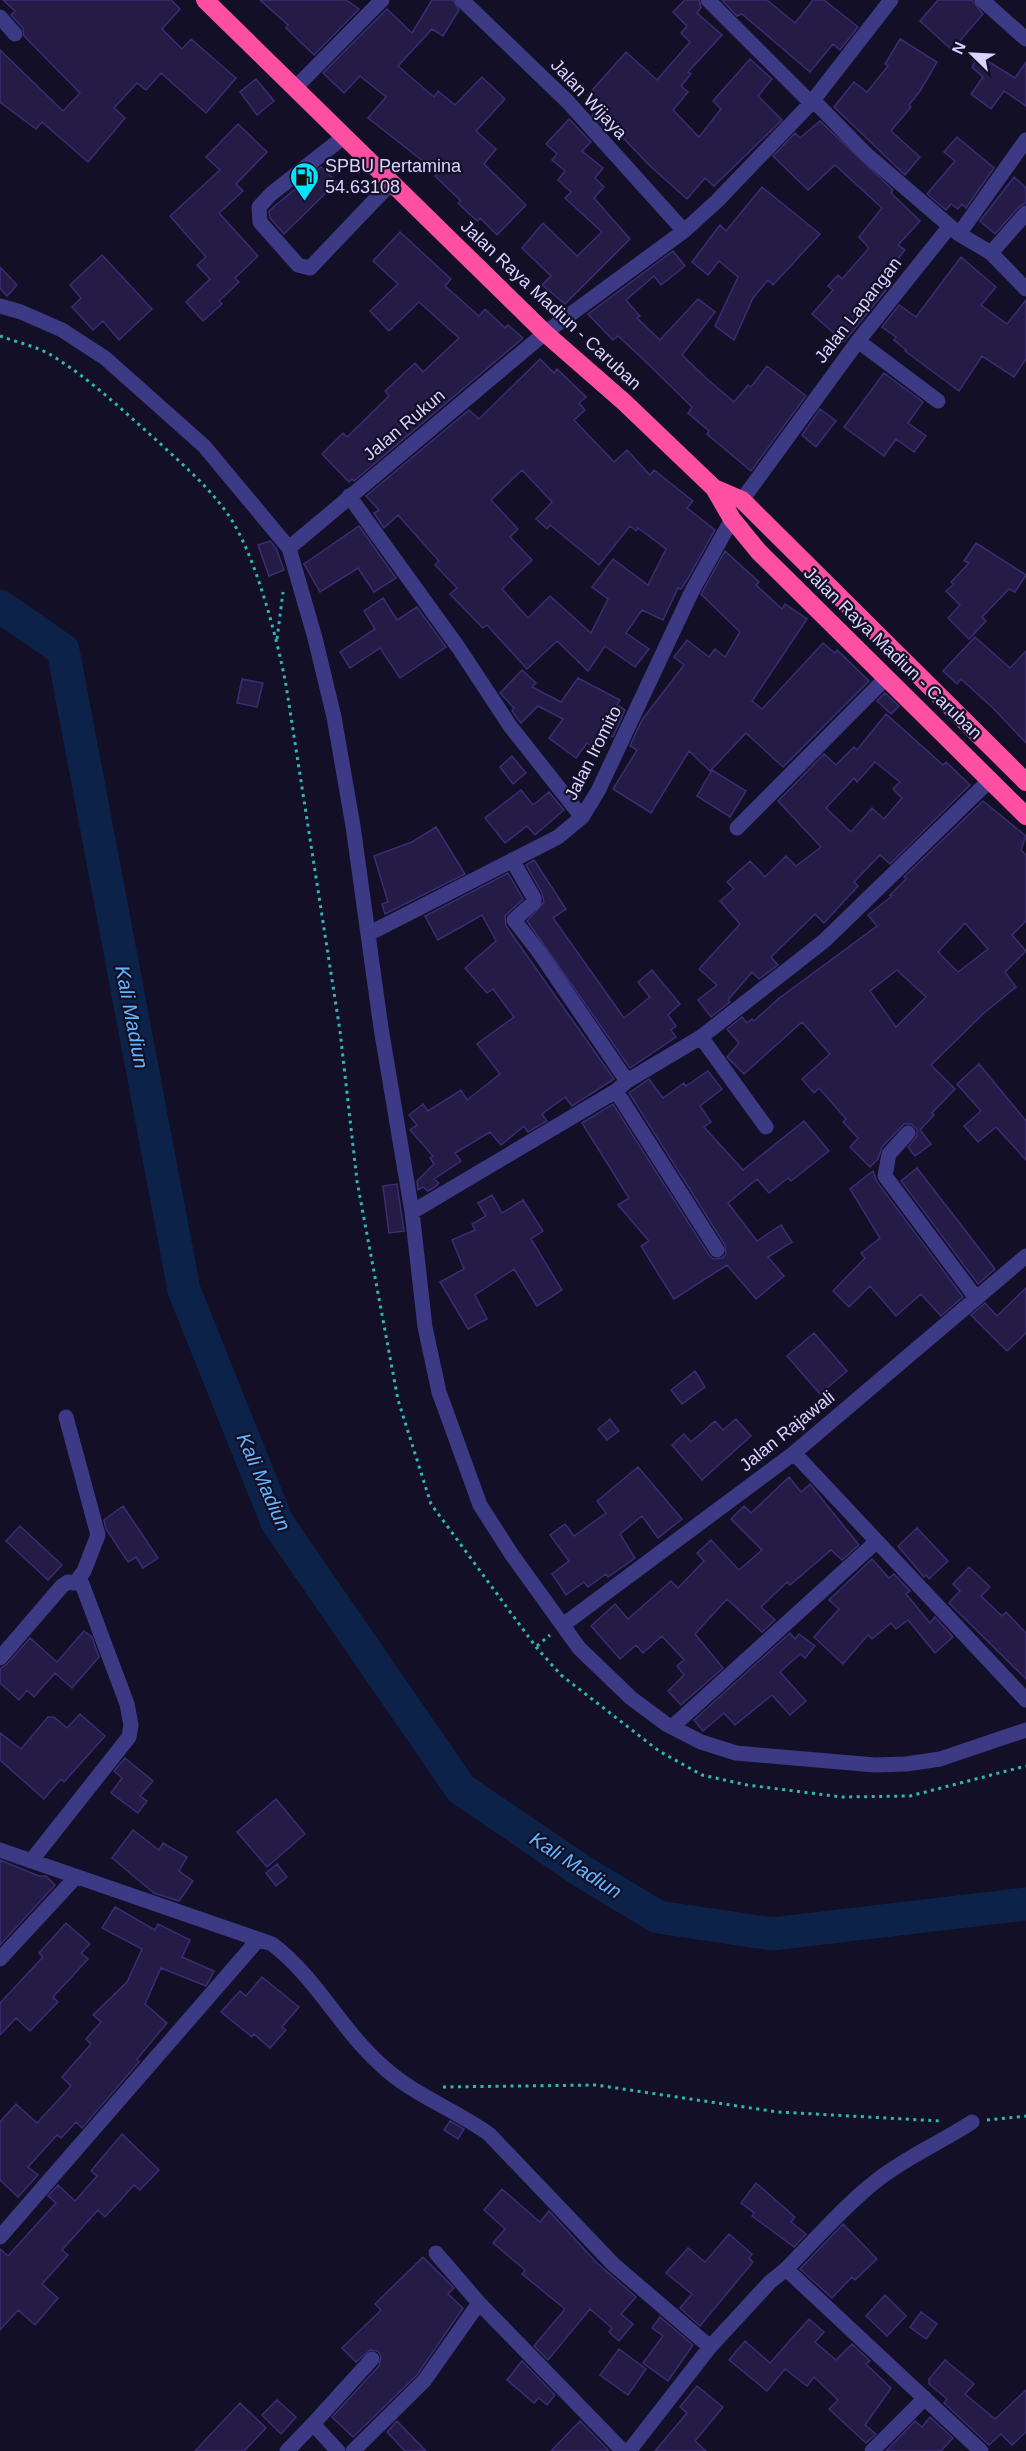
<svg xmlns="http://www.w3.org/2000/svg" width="1026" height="2451" font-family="Helvetica,sans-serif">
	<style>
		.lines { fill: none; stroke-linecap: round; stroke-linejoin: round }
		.river { stroke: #0c2248; stroke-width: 33 }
		.building { fill: #241b47; stroke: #3b2d73; stroke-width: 1.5; fill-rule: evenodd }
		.path { stroke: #2fb8b0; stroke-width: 3; stroke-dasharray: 3 4.5; stroke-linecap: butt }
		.minor { stroke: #3d3a85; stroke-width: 15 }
		.highway { stroke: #ff4fa3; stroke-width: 18 }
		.labels { text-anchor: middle; stroke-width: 4.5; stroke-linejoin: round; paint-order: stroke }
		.street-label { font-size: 18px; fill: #d9d4ff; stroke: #130f26 }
		.poi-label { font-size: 18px; fill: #d9d4ff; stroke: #130f26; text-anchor: start }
		.water-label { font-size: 20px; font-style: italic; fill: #62b6ff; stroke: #130f26 }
	</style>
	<rect width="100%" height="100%" fill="#130f26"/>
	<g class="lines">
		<path class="river" d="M0 606 63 650 184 1290 277 1522 461 1789 583 1872 658 1917 772 1934 1026 1904"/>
	</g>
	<path class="building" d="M3 0H171L180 9 162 29 182 49 191 39 236 78 206 113 161 73 146 90 137 83 114 108 125 118 88 162 42 122 36 129 0 102V50L63 111 80 93 24 36 23 28 11 15 15 11Z
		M260 0H346L359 9 314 55 286 28 288 25Z
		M432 0H453L459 10 443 36 432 29 398 66 434 97 438 91 455 105 482 77 505 99 476 131 496 149 484 164 526 205 497 235 480 218 477 221 458 203 461 201 435 176 438 173 368 118 386 97 360 76 344 93 323 73 387 9 412 33Z
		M685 0H699L701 7 697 13 722 35 688 72 691 74 681 86 688 92 673 110 699 137 721 109 713 101 750 59 772 79 758 96 782 120 714 186 705 178 687 199 649 165 608 122 604 127 592 115 599 107 587 96 626 52 657 80 690 42 681 33 687 26 673 12Z
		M722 0H767L795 23 813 0H824L858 27 840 50 833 44 810 72 742 14 737 16Z
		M938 0H972L983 14 952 50 920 21Z
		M900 39 937 62 920 91 909 105 911 107 891 131 920 157 905 175 834 107 854 82 867 92 888 66 885 64Z
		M979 56 1015 78 1026 62V106L1004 91 991 109 971 94 983 77 972 67Z
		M256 79 274 101 257 115 240 92Z
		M569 119 591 142 582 151 603 168 595 178 604 187 594 198 630 239 565 304 542 285 551 276 522 248 543 223 577 256 602 232 565 198 571 192 558 180 565 171 552 160 557 154 546 144Z
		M820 121 893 190 891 193 920 221 898 245 905 250 878 283 886 290 844 342 812 314 833 290 828 286 838 275 842 279 869 248 859 237 882 208 835 165 808 190 773 156 795 133 800 138Z
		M238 124 267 152 236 184 243 191 219 213 258 256 235 278 239 282 219 301 222 304 203 321 186 302 210 279 197 265 206 257 170 216 220 170 206 157Z
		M957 137 994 168 966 208 962 204 958 209 951 204 946 210 927 194 955 161 944 152Z
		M321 167 337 182 284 234 270 218 269 211Z
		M1014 177 1026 188V203L1019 207 995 234 980 221Z
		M762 187 820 234 773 285 768 280 753 298 734 340 715 326 738 277 719 261 708 275 692 262 720 225 726 231Z
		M400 232 451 279 445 286 479 316 485 309 505 328 508 325 523 338 354 481 352 479 349 482 322 454 343 433 347 437 389 396 385 391 415 363 423 372 459 338 419 302 389 331 370 311 398 284 373 261Z
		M673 251 685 266 661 285 654 276 626 300 640 316 637 318 660 340 698 299 715 312 682 355 706 378 734 402 748 385 751 387 767 366 806 396 751 471 707 434 709 431 688 413 692 407 644 360 618 336 613 340 588 314Z
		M102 255 152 309 119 340 103 321 93 330 72 307 81 298 70 285Z
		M961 257 996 287 981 305 1007 324 1026 300V359L1014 377 982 356 959 391 905 351 906 350 894 340 896 337 882 327 899 305 916 317Z
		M0 267 17 285 7 296 0 288Z
		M540 359 554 373 557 369 586 397 579 403 585 410 574 420 614 462 627 450 650 475 654 470 693 501 687 508 715 530 687 580 681 589 678 588 663 620 642 610 626 633 649 649 635 667 605 646 588 671 557 641 527 669 487 625 483 628 450 594 457 588 435 565 439 561 398 515 384 528 374 513 379 510 366 496 469 410 479 419ZM522 470 552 502 536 519 547 529 550 525 599 565 630 526 636 531 638 528 666 549 648 585 613 559 592 587 608 599 591 633 550 596 528 618 502 589 532 560 510 537 518 529 491 500Z
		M884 373 923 402 908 423 926 436 914 452 896 439 884 456 844 427Z
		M820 409 836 421 816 447 802 435Z
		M359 526 396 578 374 592 358 568 320 592 304 564Z
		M270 541 276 548 284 570 269 576 258 545Z
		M976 543 1026 575 1015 592 1009 589 982 617 986 621 969 639 948 618 960 605 946 591 954 584 951 582 969 563 964 561Z
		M725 551 759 582 756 585 782 609 785 604 807 619 752 701 762 709 823 643 835 653 837 650 869 681 783 767 746 733 710 771 689 751 651 813 613 789 637 750 630 746 642 720 684 665 674 657 687 640 709 657 715 649 725 657 740 632 701 594Z
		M383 598 397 620 417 607 446 647 400 678 380 648 350 668 340 652 375 629 364 611Z
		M975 637 1010 668 1026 651V743L993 708 961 679 957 684 943 671Z
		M522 670 536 683 532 687 561 702 578 678 620 700 617 705 625 710 613 737 608 734 597 750 587 743 576 758 549 738 563 719 538 706 521 723 512 711 514 708 500 693Z
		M242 679 263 683 257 707 237 703Z
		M885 693 899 706 891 714 877 701Z
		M886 714 943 765 946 762 970 785 890 864 880 855 854 882 858 886 824 923 815 914 771 957 778 965 759 979 752 972 728 1000 730 1002 711 1017 698 1000 717 985 699 969 740 924 720 901 734 889 727 882 750 861 765 877 786 856 796 866 821 847 778 801 824 754 836 765 854 747 857 750ZM875 762 900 782 893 789 902 798 884 819 872 808 851 832 826 808 854 778 857 782Z
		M512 756 526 773 513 784 500 767Z
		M712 770 746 791 730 817 697 796Z
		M521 790 533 805 549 792 564 810 535 835 527 826 505 843 485 818Z
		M983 801 1026 836 1021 850 1026 855V921L1012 935 1026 951 1005 972 1016 987 985 1012 931 1065 955 1089 932 1113 934 1115 920 1130 931 1144 915 1156 908 1147 917 1136V1129L911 1124H904L882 1147 878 1159 870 1167 850 1147 858 1138 843 1122 846 1119 819 1088 814 1093 802 1079 830 1054 802 1022 744 1074 727 1057 739 1043 727 1029 742 1017 747 1023 752 1019 754 1021 778 999 877 926 868 915 892 896 890 895 906 879 904 877ZM965 923 988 949 958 972 938 952ZM897 970 926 997 896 1027 870 991Z
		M436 827 465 874 385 914 382 904 388 902 374 856 412 842Z
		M534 860 566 909 553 918 624 1018 650 997 638 982 652 970 680 1004 668 1015 676 1026 671 1030 676 1037 630 1068 527 921 544 902 542 893 526 865Z
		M508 873 523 899 505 916 506 926 614 1079 572 1106 565 1097 542 1114 547 1121 528 1132 524 1126 501 1145 490 1132 455 1153 461 1161 434 1179 439 1183 435 1187 428 1191 423 1187 418 1190 417 1181 434 1164 430 1158 433 1156 410 1130 417 1125 409 1115 423 1104 428 1111 461 1090 467 1100 500 1074 477 1044 514 1017 493 989 487 993 465 968 496 941 482 915 438 940 425 916Z
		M979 1064 1026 1121V1160L996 1127 978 1142 964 1126 981 1111 957 1084Z
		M708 1071 722 1089 700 1106 711 1122 704 1127 743 1170 804 1121 829 1151 791 1181 788 1178 769 1193 757 1179 728 1203 757 1241 781 1225 792 1242 768 1257 784 1276 756 1299 727 1265 674 1299 641 1246 649 1241 618 1205 629 1198 582 1123 613 1104 709 1255 713 1259 722 1258 726 1254 725 1245 629 1093 649 1079 663 1098 684 1083 686 1086Z
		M917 1168 995 1269 978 1284 901 1181Z
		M873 1171 877 1182 963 1297 941 1316 921 1294 896 1316 870 1286 849 1307 833 1291 865 1258 861 1253 880 1238 850 1189Z
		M397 1184 404 1231 389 1233 383 1186Z
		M492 1195 502 1213 523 1200 543 1231 531 1239 562 1290 537 1306 514 1269 475 1295 487 1319 468 1329 440 1282 464 1269 452 1240 475 1230 472 1224 486 1216 478 1203Z
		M1026 1288V1333L1007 1351 971 1315 985 1303 997 1316Z
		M814 1333 847 1371 820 1394 787 1356Z
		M695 1371 705 1387 682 1404 671 1390Z
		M610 1419 619 1431 607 1440 598 1429Z
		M736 1419 751 1436 702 1480 672 1445 684 1434 691 1442 715 1421 723 1430Z
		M638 1467 682 1519 658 1538 642 1516 620 1534 635 1558 608 1577 606 1574 588 1587 584 1582 566 1595 552 1574 569 1561 550 1535 565 1524 574 1536 606 1513 597 1501Z
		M789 1477 801 1492 810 1484 859 1545 842 1560 831 1550 790 1585 787 1582 761 1607 775 1620 762 1632 727 1599 695 1634 723 1668 681 1705 668 1691 684 1675 677 1666 684 1660 662 1636 643 1653 636 1645 620 1659 591 1626 615 1604 628 1619 671 1581 678 1588 704 1561 697 1553 711 1540 739 1570 762 1550 731 1519 744 1506 751 1513Z
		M123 1506 158 1558 143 1568 136 1557 128 1562 106 1529 104 1520Z
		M20 1526 62 1565 48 1580 6 1541Z
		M917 1528 948 1561 929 1579 926 1575 924 1577 898 1546Z
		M872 1559 889 1578 894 1574 910 1591 906 1594 930 1623 935 1617 953 1637 935 1653 908 1620 896 1629 891 1623 872 1639 868 1635 843 1664 814 1637 839 1609 829 1600Z
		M969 1567 990 1587 981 1596 1002 1616 1006 1612 1026 1633V1679L949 1603 960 1591 953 1584Z
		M84 1631 92 1637 99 1657 72 1688 55 1673 34 1697 27 1690 19 1700 0 1683V1669L7 1664 30 1638 57 1662Z
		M790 1633 795 1639 799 1634 815 1646 805 1658 800 1654 780 1672 806 1701 790 1715 772 1695 735 1725 724 1713 703 1731 694 1720Z
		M80 1714 105 1736 64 1782 61 1779 44 1799 0 1760V1733L21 1749 48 1717H54L67 1728Z
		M125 1758 153 1781 140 1796 147 1801 138 1813 111 1793 122 1778 114 1771Z
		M276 1799 305 1834 267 1867 237 1832Z
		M133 1830 159 1850 163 1843 187 1857 179 1871 193 1881 179 1901 154 1893 112 1858Z
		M0 1860 39 1876H46L55 1885 0 1945Z
		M277 1864 287 1877 276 1886 266 1873Z
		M115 1907 155 1930 158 1924 190 1940 182 1957 214 1971 206 1986 161 1968 145 2004 167 2023 137 2059 139 2062 82 2128 76 2122 61 2138 57 2135 28 2167 38 2175 18 2197 0 2180V2122L16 2104 37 2123 71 2086 62 2077 91 2044 86 2039 101 2022 93 2015 127 1982 142 1949 102 1928Z
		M66 1923 90 1944 81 1953 88 1959 53 1997 58 2002 30 2031 16 2018 0 2035V2003L43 1957 39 1953Z
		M262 1977 299 2007 282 2027 286 2030 270 2048 254 2034 252 2037 221 2012 240 1991 246 1996Z
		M450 2121 464 2129 458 2139 444 2130Z
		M122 2134 159 2170 140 2190 134 2185 105 2217 98 2210 62 2250 68 2255 42 2284 58 2298 35 2325 18 2310 0 2330V2249L8 2256 35 2226 56 2203 48 2196 58 2185 75 2201 97 2176 91 2171Z
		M756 2183 795 2217 791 2222 806 2234 794 2247 752 2216 754 2213 741 2203Z
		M502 2189 540 2222 549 2211 596 2262 636 2297 621 2314 633 2324 619 2341 609 2332 612 2328 590 2309 548 2360 534 2346 565 2309 522 2274 525 2270 493 2243 505 2229 484 2210Z
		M843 2224 877 2259 855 2280 852 2277 832 2298 800 2269Z
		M729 2234 752 2254 749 2258 753 2262 700 2326 680 2308 692 2294 666 2273 688 2248 705 2262Z
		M423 2257 454 2288 448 2294 463 2308 417 2375 353 2437 332 2417 379 2366 381 2357 378 2351 370 2350 356 2362 342 2348 381 2310 375 2304Z
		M885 2295 906 2316 887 2336 866 2316Z
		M921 2312 937 2324 926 2339 910 2327Z
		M660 2317 693 2345 668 2381 643 2363 663 2336 652 2328Z
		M809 2319 824 2332 815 2342 836 2360 852 2344 870 2361 866 2364 891 2388 865 2425 876 2434 866 2443 829 2409 838 2400 814 2377 807 2386 785 2369 767 2391 729 2360 745 2341 770 2363Z
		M619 2349 646 2369 628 2395 600 2375Z
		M945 2360 974 2384 965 2394 995 2419 1026 2390V2432L1012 2445 1001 2434 989 2445 944 2403 947 2399 929 2384V2379Z
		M522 2361 555 2395 547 2405 539 2398 534 2403 507 2380Z
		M697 2386 723 2407 695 2441 706 2451H655L687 2413 680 2407Z
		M277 2400 296 2417 281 2434 262 2415Z
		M240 2403 266 2428 244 2451H195Z
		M930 2417 953 2438 941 2451H886L915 2421 922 2427Z
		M397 2421 426 2451H405L387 2432Z
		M580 2421 609 2451H551Z"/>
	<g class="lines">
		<path class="path" d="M0 336C16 342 36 346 51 355 89 378 121 409 154 438 180 462 207 485 227 513 255 552 277 638 286 685L340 1031 357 1181 398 1400 431 1504 536 1647 561 1675 659 1751 702 1775 747 1785 842 1797 910 1796 1026 1766
			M277 639 283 592
			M537 1646 550 1635
			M443 2087 596 2085 778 2112 941 2121
			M987 2120 1026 2116"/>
		<path class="minor" d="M462 0 568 102 684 231
			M708 0 811 103
			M982 0 1026 39
			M0 17 15 34
			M296 87 382 0
			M813 100 866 154 959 234 991 253 1026 289
			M345 136 271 194 259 207 260 222 298 265 310 268 392 182
			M959 234 1026 140
			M991 253 1026 213
			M0 306 21 312 62 330 105 358 204 446 289 548 315 638 334 717 353 826 381 1028 412 1212 425 1327 439 1392 480 1505 512 1555 579 1648 631 1698 666 1724 701 1742 736 1753 875 1765 906 1764 940 1759 1026 1730
			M858 341 938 401
			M349 496 458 647 510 726 582 817
			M742 500 858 341 950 226
			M289 548 545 333 684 231 717 201 811 103 891 0
			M737 828 887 677
			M512 860 534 898V902L514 920 539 952 627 1081
			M368 934 558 837 582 817 598 791 692 591 732 519
			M701 1037 766 1127
			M616 1091 717 1250
			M908 1133 889 1154 885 1176 976 1298
			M412 1212 616 1091 627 1081 701 1037 824 941 991 779
			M66 1417 98 1535 84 1571 76 1582
			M794 1453 1026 1700
			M563 1625 794 1453 1026 1256
			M0 1658 62 1586 68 1582 82 1584 127 1704 131 1725 129 1737 31 1861
			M672 1727 876 1542
			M0 1850 272 1944C316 1977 340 2028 380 2064 411 2094 454 2109 489 2134L613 2264 710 2347
			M0 1959 76 1877
			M0 2237 258 1940
			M436 2253 479 2303 623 2451
			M786 2269C815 2240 844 2206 876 2181 906 2157 940 2143 972 2122
			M313 2424 372 2359
			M287 2451 313 2424 338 2451
			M353 2451 424 2381 479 2303
			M629 2451 710 2347 770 2282 786 2269 981 2451
			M872 2451 925 2398"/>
		<path class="highway" d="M205 0 545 333 624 402 714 488 732 519 759 552 1026 816
			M714 488 742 500 1026 782"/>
	</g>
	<defs>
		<symbol id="fuel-pin" viewBox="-11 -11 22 30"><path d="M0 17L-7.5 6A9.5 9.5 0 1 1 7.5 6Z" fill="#00e5ff" stroke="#130f26"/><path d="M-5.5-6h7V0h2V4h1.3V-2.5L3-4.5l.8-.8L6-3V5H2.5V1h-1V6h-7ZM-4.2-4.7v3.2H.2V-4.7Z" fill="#111"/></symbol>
	</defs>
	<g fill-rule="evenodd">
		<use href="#fuel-pin" x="288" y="160" width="33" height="45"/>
	</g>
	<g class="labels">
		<g class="street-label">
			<text transform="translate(589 99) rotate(47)" y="6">Jalan Wijaya</text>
			<text transform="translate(551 305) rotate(43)" y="6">Jalan Raya Madiun - Caruban</text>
			<text transform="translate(858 310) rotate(-52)" y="6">Jalan Lapangan</text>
			<text transform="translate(404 425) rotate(-40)" y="6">Jalan Rukun</text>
			<text transform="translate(893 653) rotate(44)" y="6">Jalan Raya Madiun - Caruban</text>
			<text transform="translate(593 753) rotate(-63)" y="6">Jalan Iromito</text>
			<text transform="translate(787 1431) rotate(-39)" y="6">Jalan Rajawali</text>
		</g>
		<g class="poi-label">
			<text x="325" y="172">SPBU Pertamina<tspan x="325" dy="21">54.63108</tspan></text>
		</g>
		<g class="water-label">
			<text transform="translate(132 1017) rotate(79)" y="7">Kali Madiun</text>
			<text transform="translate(264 1482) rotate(66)" y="7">Kali Madiun</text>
			<text transform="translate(576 1865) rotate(33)" y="7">Kali Madiun</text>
		</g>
	</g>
	<g transform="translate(972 54) rotate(294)" stroke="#130f26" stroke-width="4.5" paint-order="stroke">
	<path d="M0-4.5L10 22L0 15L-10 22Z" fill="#d9d4ff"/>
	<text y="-9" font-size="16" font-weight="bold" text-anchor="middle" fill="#d9d4ff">N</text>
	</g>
</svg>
